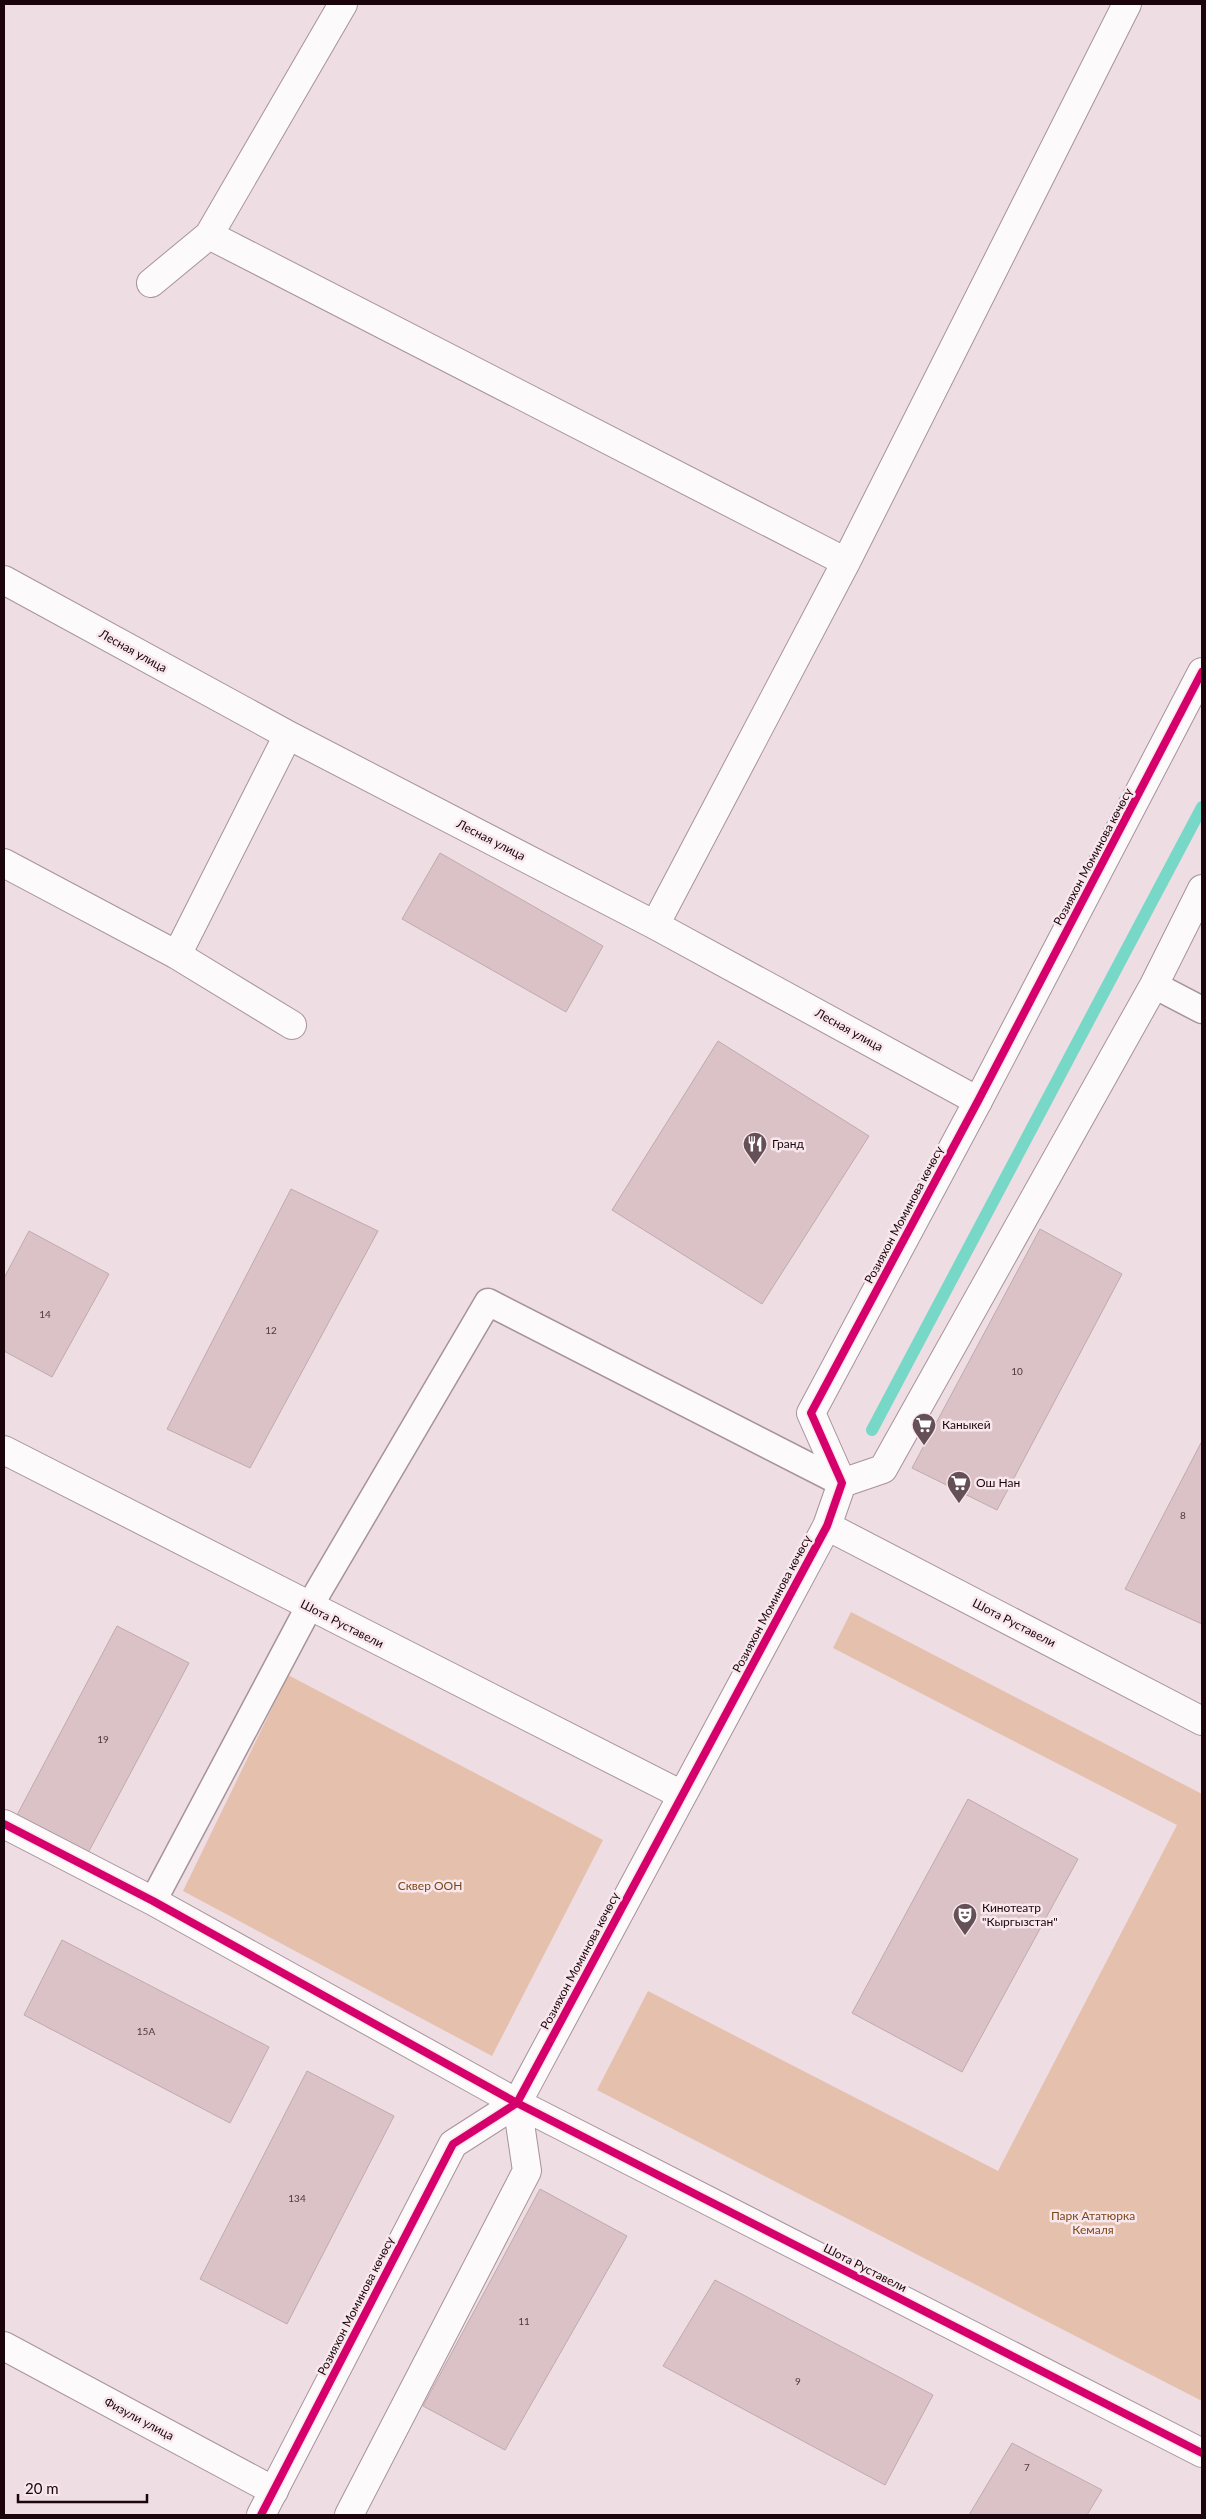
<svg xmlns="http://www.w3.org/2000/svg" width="1206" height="2519" font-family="Lato,sans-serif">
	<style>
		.green { fill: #e5c0ad }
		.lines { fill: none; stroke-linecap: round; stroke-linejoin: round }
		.stream { stroke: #78d8c7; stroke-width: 12 }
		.building { fill: #dac2c6; stroke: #c0aaad }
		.lane-casing { stroke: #a7939a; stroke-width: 29 }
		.street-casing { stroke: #a7939a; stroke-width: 30 }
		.secondary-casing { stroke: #a7939a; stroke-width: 30 }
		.lane { stroke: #fcfafb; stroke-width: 26 }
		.street { stroke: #fcfafb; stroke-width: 28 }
		.secondary { stroke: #fcfafb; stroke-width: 28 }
		.cycleway-casing { stroke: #f8e8ed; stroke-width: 11 }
		.cycleway { stroke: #d6006c; stroke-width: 8 }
		.labels { text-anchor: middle; stroke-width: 5; stroke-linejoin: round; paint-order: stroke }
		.number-label { font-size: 10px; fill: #50383f }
		.street-label { font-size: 12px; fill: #1c040d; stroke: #f8e8ed }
		.poi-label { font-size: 12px; fill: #1c040d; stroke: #f8e8ed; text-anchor: start }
		.park-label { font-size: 12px; fill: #7d4717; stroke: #f8e8ed }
	</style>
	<rect width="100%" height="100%" fill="#eedde3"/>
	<path class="green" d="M851 1612 1202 1794V2401L597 2090 648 1991 998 2171 1177 1825 833 1648Z
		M288 1675 603 1840 492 2056 183 1891Z"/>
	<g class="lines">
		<path class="stream" d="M872 1430 1202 807"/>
	</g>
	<path class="building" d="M440 853 603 946 566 1012 402 919Z
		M718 1041 869 1136 762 1304 612 1210Z
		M291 1189 378 1231 250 1468 167 1429Z
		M1040 1229 1122 1274 997 1510 912 1468Z
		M29 1231 109 1274 52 1377 4 1351V1278Z
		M1202 1441V1624L1125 1589Z
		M117 1626 189 1663 88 1853 17 1815Z
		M968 1799 1078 1859 962 2072 852 2013Z
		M62 1940 269 2047 230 2123 24 2015Z
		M307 2071 394 2116 287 2324 200 2279Z
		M540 2189 627 2236 505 2450 423 2406Z
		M715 2280 933 2395 885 2485 663 2366Z
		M1012 2443 1102 2490 1087 2515H969Z"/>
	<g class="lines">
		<defs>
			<path id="lane" d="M1154 985 1202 1010
				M153 1901 309 1607 488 1302 842 1483"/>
			<path id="street" d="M209 235 846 562
				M151 283 209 235 343 4
				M4 580 288 735 655 925 978 1101
				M4 863 177 955 292 1025
				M655 925 846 562 1127 4
				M177 955 288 735
				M4 1824 153 1901 517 2103
				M4 2346 274 2491"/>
			<path id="secondary" d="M4 1450 682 1795
				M842 1483 883 1469 1154 985 1202 889
				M827 1526 1202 1721
				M517 2103 1202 2453
				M261 2515 453 2144 517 2103 827 1526 842 1483 811 1413 978 1101 1202 672
				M349 2515 527 2171 517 2103"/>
		</defs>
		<use href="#lane" class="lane-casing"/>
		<use href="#street" class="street-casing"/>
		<use href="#secondary" class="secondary-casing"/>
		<use href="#lane" class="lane"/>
		<use href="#street" class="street"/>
		<use href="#secondary" class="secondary"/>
		<defs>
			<path id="cycleway" d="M4 1824 153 1901 517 2103 1202 2453
				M261 2515 453 2144 517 2103 827 1526 842 1483 811 1413 978 1101 1202 672"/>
		</defs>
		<use href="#cycleway" class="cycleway-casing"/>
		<use href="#cycleway" class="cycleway"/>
	</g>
	<defs>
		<symbol id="restaurant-pin" viewBox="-11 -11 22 30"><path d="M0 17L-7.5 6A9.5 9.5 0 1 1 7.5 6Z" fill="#665058" stroke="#f8e8ed"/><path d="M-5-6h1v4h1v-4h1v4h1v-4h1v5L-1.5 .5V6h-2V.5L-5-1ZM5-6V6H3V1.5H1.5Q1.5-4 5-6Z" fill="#fff"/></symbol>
		<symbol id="supermarket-pin" viewBox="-11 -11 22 30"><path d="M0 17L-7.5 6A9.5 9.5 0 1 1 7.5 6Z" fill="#665058" stroke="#f8e8ed"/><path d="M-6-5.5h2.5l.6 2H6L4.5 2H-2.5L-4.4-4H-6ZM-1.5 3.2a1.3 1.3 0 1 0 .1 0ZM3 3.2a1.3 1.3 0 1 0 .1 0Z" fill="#fff"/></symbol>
		<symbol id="theatre-pin" viewBox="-11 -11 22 30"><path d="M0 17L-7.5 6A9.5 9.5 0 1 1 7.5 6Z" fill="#665058" stroke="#f8e8ed"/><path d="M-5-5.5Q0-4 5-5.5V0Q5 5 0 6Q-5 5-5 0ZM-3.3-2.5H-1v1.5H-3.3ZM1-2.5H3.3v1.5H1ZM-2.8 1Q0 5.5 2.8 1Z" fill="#fff"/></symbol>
	</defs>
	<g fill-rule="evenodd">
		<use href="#restaurant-pin" x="741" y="1130" width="28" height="38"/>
		<use href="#supermarket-pin" x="910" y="1411" width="28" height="38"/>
		<use href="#supermarket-pin" x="945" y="1469" width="28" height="38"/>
		<use href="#theatre-pin" x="951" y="1901" width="28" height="38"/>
	</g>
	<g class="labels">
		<g class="number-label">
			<text x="45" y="1318">14</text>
			<text x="271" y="1334">12</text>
			<text x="1017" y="1375">10</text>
			<text x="1183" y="1519">8</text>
			<text x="103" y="1743">19</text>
			<text x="146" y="2035">15А</text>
			<text x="297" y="2202">134</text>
			<text x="524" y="2325">11</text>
			<text x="798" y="2385">9</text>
			<text x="1027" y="2471">7</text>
		</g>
		<g class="street-label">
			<text transform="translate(133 651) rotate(29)" y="4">Лесная улица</text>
			<text transform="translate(491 840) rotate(27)" y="4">Лесная улица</text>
			<text transform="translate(1093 857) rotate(-62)" y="4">Розияхон Моминова көчөсү</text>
			<text transform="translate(849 1030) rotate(29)" y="4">Лесная улица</text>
			<text transform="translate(904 1215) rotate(-62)" y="4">Розияхон Моминова көчөсү</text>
			<text transform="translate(772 1604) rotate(-62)" y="4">Розияхон Моминова көчөсү</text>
			<text transform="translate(1014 1623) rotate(27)" y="4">Шота Руставели</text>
			<text transform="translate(342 1624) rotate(27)" y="4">Шота Руставели</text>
			<text transform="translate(580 1961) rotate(-62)" y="4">Розияхон Моминова көчөсү</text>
			<text transform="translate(865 2268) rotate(27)" y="4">Шота Руставели</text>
			<text transform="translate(356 2306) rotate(-63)" y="4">Розияхон Моминова көчөсү</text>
			<text transform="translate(139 2419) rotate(28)" y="4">Физули улица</text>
		</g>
		<g class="poi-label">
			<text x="772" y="1148">Гранд</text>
			<text x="942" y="1429">Каныкей</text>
			<text x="976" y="1487">Ош Нан</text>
			<text x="982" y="1912">Кинотеатр<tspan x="982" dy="14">"Кыргызстан"</tspan></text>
		</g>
		<g class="park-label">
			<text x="430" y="1890">Сквер ООН</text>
			<text x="1093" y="2220">Парк Ататюрка<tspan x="1093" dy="14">Кемаля</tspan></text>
		</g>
	</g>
	<rect width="1206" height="2519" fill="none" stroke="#1c040d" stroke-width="10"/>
	<path d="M18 2494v8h129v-8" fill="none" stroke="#1c040d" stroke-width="2.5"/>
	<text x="25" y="2494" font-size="15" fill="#1c040d" stroke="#f8e8ed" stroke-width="4" paint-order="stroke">20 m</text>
</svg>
